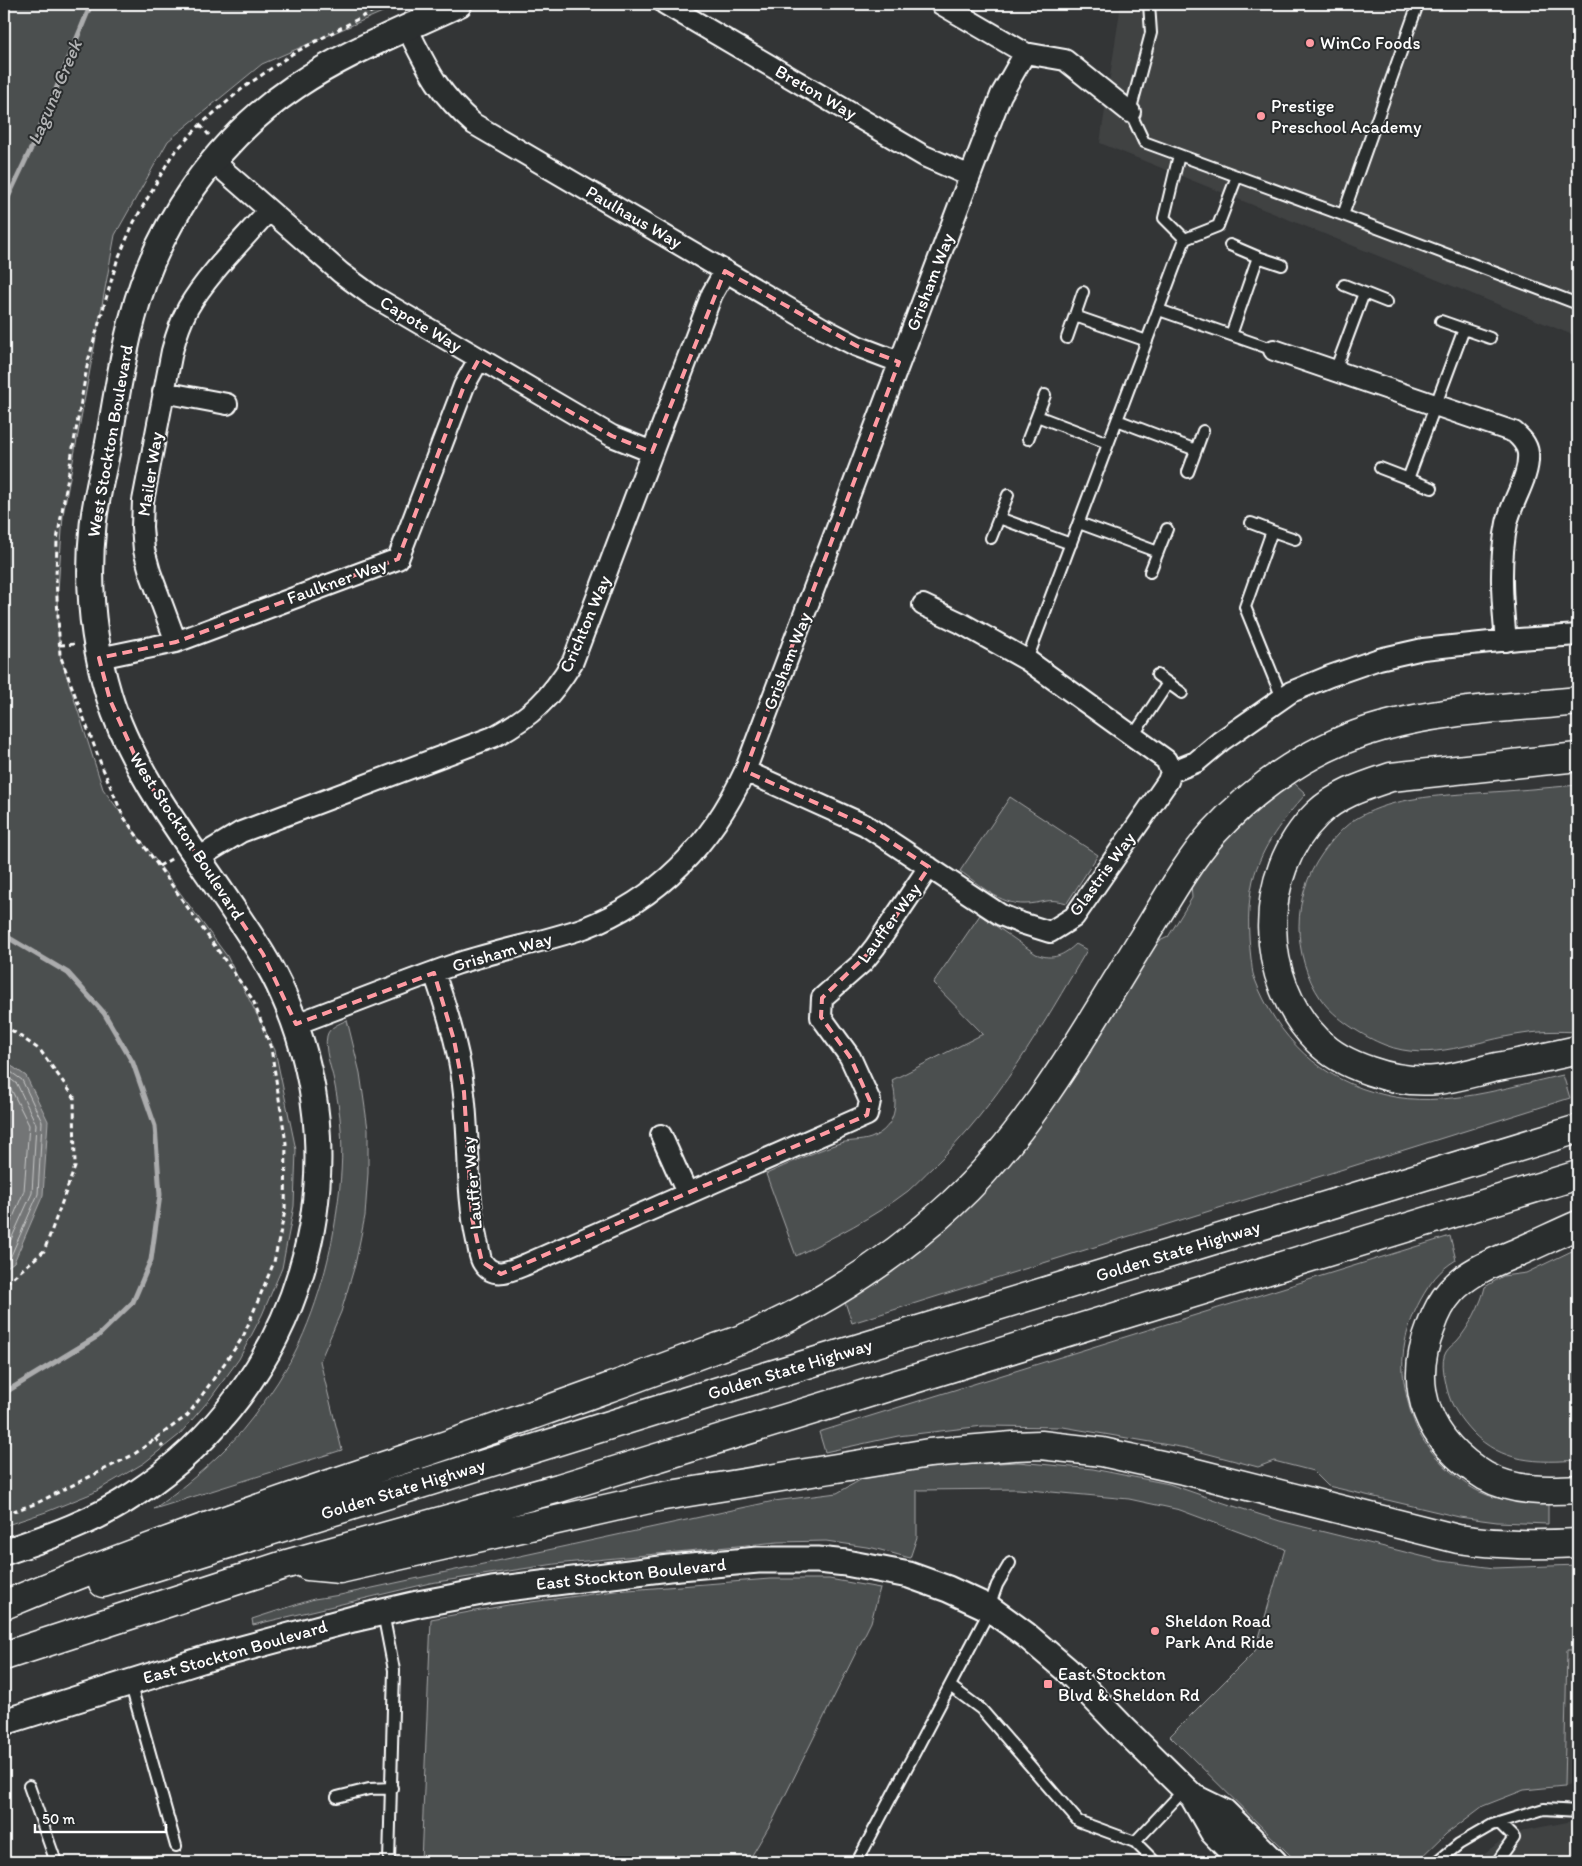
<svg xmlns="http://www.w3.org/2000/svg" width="1582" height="1866" font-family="Itim,sans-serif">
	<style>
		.built { fill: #404243 }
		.green { fill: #4c4f50; stroke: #a6a7a8 }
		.water { fill: #737576; stroke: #abacad }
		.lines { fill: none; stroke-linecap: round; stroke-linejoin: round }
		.shore { stroke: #c7c8c8; stroke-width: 1 }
		.stream { stroke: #abacad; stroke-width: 5 }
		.service-casing { stroke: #fff; stroke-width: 14 }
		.minor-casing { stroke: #fff; stroke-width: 24 }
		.tertiary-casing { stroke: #fff; stroke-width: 29 }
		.motorway-casing { stroke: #fff; stroke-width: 31 }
		.path { stroke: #fff; stroke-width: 3; stroke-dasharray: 5 4; stroke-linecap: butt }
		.service { stroke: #2a2d2e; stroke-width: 10 }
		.minor { stroke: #2a2d2e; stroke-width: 20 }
		.tertiary { stroke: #2a2d2e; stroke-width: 25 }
		.motorway { stroke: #2a2d2e; stroke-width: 28 }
		.marked { fill: none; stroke: #ff9aa2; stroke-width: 4; stroke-dasharray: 10 6; stroke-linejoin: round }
		.poi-dot { fill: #ff9aa2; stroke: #2a2d2e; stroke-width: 2 }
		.labels { text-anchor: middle; stroke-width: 4; stroke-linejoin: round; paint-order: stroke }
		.poi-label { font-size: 18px; fill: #fff; stroke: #2a2d2e; text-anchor: start }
		.street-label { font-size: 18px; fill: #fff; stroke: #2a2d2e }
		.water-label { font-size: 19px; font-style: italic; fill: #b2b3b4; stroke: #2a2d2e }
	</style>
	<rect width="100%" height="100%" fill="#333536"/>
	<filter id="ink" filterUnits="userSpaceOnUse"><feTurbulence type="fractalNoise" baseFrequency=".02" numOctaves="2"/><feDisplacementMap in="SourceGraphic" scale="10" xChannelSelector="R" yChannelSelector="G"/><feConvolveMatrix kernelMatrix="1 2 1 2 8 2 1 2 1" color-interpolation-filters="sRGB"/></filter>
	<g filter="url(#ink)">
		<path class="built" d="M1121 4H1578V337L1100 143Z
			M1567 1650H1578V1783H1573L1564 1786Z
			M1573 1821 1578 1823V1862H1473L1498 1843 1526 1830Z"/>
		<path class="green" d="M4 4H401L262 64 168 141 115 235 63 515 57 606 60 655 103 789 227 956 275 1050 296 1150 294 1206 282 1268 262 1315 239 1359 210 1399 179 1435 144 1463 93 1493 46 1512 4 1526V1269L14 1262 26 1076 4 1061Z
			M1293 782 1306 794C1283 819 1262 846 1253 880 1247 906 1248 932 1251 959 1252 965 1252 972 1254 977 1277 1038 1321 1081 1385 1095 1444 1109 1506 1087 1563 1075L1570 1098 852 1323 844 1299 897 1265 1151 945 1168 937 1192 898 1191 883 1220 847 1252 814Z
			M1578 785V1032C1559 1031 1541 1031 1522 1034 1476 1040 1431 1063 1385 1045 1364 1037 1334 1018 1321 999 1291 955 1292 896 1322 854 1332 840 1344 825 1359 817 1395 797 1436 796 1477 793 1510 791 1544 788 1578 785Z
			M1010 797 1098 855 1067 903C1046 897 1043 904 1025 904 1000 905 979 884 960 871Z
			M980 915 1036 954C1053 961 1064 955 1076 944L1087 950C1042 1027 997 1106 933 1167 924 1175 916 1184 908 1191 874 1217 834 1237 796 1256L766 1174C789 1164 813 1152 837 1144 848 1140 860 1142 871 1138 897 1127 898 1104 892 1080L983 1034 933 983Z
			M347 1020 360 1073 368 1129V1173L365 1216 355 1265 341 1312 320 1361 342 1450 154 1509C190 1482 226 1453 253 1417 264 1402 276 1386 285 1370 312 1326 331 1260 337 1209 341 1183 343 1155 341 1129 340 1113 337 1096 334 1081 331 1067 324 1050 327 1036 329 1027 339 1024 347 1020Z
			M1450 1236 1456 1260C1439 1270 1430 1283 1421 1299 1412 1315 1404 1338 1403 1357 1401 1380 1410 1419 1422 1438 1433 1457 1460 1483 1480 1492 1501 1502 1525 1502 1548 1502V1524L1497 1522 1459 1517 1328 1486 1313 1471 1274 1461 1258 1467 1186 1448 1063 1427 983 1426 898 1436 825 1452 819 1432Z
			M1578 1248V1460C1538 1463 1502 1463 1472 1432 1460 1419 1451 1406 1447 1389 1445 1378 1440 1362 1446 1352 1449 1347 1454 1344 1457 1341 1468 1329 1482 1302 1485 1287L1503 1276 1526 1273Z
			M1018 1462 1093 1469 1169 1484 1221 1502 1280 1521 1441 1561 1494 1568 1578 1565V1650H1567L1564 1786 1524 1790 1483 1806 1446 1834 1417 1862H1297L1170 1736 1255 1651 1285 1549 1180 1510 1129 1499 1018 1489 917 1490V1537L910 1558 873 1548 826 1541 778 1542 555 1564 430 1583 253 1625 252 1619 314 1599 340 1595 774 1501 837 1493 864 1478 942 1466Z
			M770 1579H829L880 1588 871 1622 774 1818 748 1862H421L431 1619 508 1605 615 1591Z"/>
		<path class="water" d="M4 1061 26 1076 48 1121 43 1195 14 1262 4 1269Z"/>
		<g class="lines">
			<path class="shore" d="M4 1067 22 1080 42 1122 38 1194 10 1258 4 1263
				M4 1074 17 1084 36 1124 32 1193 4 1255
				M4 1084 11 1089 29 1125 24 1191 4 1239"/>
			<path class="stream" d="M4 206 36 138 91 4
				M4 935 68 973 104 1013 133 1063 155 1126 160 1195 151 1260 133 1302 98 1336 4 1393"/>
			<defs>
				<path id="service" d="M1149 4 1151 33 1130 112 1144 142 1343 215 1578 304
					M1179 155 1164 218 1185 239
					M1343 215 1418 4
					M1230 245 1258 257
					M1344 285 1387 302
					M1159 310 1274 350
					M1075 316 1147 341
					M1464 329 1490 338
					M1231 335 1258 257 1282 265
					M1067 338 1083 292
					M1335 371 1364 293
					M1037 416 1108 443
					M1117 420 1196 450
					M1028 439 1045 395
					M1380 468 1432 488
					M1188 472 1203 431
					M1408 479 1464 329 1441 321
					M999 518 1071 544
					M1079 523 1158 552
					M1251 523 1272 531
					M991 538 1008 495
					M1150 572 1167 529
					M1027 660 1185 239 1218 226 1237 176
					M1157 675 1182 693
					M1282 698 1245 607 1272 531 1295 539
					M1133 736 1168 683
					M383 1613 394 1670 389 1862
					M130 1682 176 1846
					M950 1686 981 1709 1078 1821 1135 1842 1185 1789
					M29 1786 56 1862
					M337 1797 369 1789 392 1788
					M1135 1842 1155 1862
					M857 1862 984 1621 997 1585 1010 1563
					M1437 1862 1459 1844 1492 1825 1544 1809 1578 1811
					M1497 1862 1514 1838 1499 1823"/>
				<path id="minor" d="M665 4 924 156 970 176
					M941 4 1025 53 1065 60 1130 112
					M407 28C428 70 438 93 474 124L822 328 857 346 899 362
					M213 161 341 273 371 295 612 436 652 452
					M1274 350 1514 432C1521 438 1527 444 1528 453 1530 477 1512 500 1507 523 1499 562 1502 601 1506 641
					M163 392 227 404
					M176 642 150 572 144 550 142 527 143 501 172 351C176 336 181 321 188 308 207 275 243 240 269 210
					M99 658 176 642 398 559 464 386 479 359
					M745 771 865 825 1001 915 1021 923 1050 932 1074 917 1168 781 1171 772 1166 760 1027 660 961 623 923 605
					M1171 772 1196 762 1221 741 1291 692 1330 676 1379 659 1423 649 1519 639 1578 635
					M198 858 241 832 493 737C532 716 550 699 573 661L712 294 725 271
					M434 973C448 1012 460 1053 464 1094 470 1143 466 1192 477 1241 479 1247 479 1258 483 1263 494 1280 512 1270 527 1264L867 1115 870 1101 850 1057 821 1017 822 998 863 962 875 947 929 867
					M296 1024C350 1004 404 982 459 963 500 950 543 942 584 928 659 899 712 843 745 771L989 126 1001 95 1025 53
					M661 1135 687 1193"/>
				<path id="tertiary" d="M4 1552C50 1537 95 1521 135 1494 300 1386 364 1175 283 994 270 964 252 938 234 911 190 845 132 772 109 696 92 640 87 583 93 525 96 496 104 468 109 440 116 399 122 357 133 317 157 224 216 140 296 86 346 52 404 30 459 4
					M4 1722 208 1658 353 1619 418 1604 492 1590 669 1568 758 1560H818L846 1563 909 1575 948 1589 989 1608 1026 1635 1067 1670 1124 1729 1193 1797 1213 1832 1242 1862
					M1193 1797 1224 1812 1274 1862"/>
				<path id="motorway" d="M1578 757 1391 777C1364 786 1338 794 1317 814 1256 874 1258 981 1318 1041 1331 1055 1352 1065 1370 1071 1390 1078 1415 1082 1437 1080 1457 1078 1477 1071 1497 1067 1524 1062 1551 1056 1578 1050
					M1578 1225C1557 1234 1537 1244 1516 1253 1492 1263 1468 1272 1451 1291 1442 1301 1435 1315 1431 1327 1406 1389 1429 1442 1485 1476 1513 1492 1548 1491 1578 1489
					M308 1566 340 1569 658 1497 929 1453 1013 1446 1041 1445 1102 1452 1184 1470 1458 1539C1501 1545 1535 1545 1578 1543
					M103 1583 738 1385 1578 1129
					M4 1605C138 1549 276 1501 414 1456 487 1432 558 1406 630 1380 659 1369 689 1358 719 1347 734 1342 749 1337 763 1330 832 1298 896 1256 952 1204 1033 1129 1087 1028 1145 935 1166 901 1188 861 1214 832 1258 784 1318 744 1381 727 1445 709 1512 708 1578 701
					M4 1656 287 1564 559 1488 1578 1175"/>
			</defs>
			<use href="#service" class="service-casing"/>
			<use href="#minor" class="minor-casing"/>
			<use href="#tertiary" class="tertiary-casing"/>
			<use href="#motorway" class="motorway-casing"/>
			<path class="path" d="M200 125 209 135
				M60 645 76 644
				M159 866 173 858
				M4 1025 40 1050 74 1097 75 1167 44 1251 4 1285
				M155 1438 163 1447
				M4 1514 35 1504 133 1455 188 1415 243 1337 274 1262 285 1211 286 1143 271 1048 253 1000 123 816 101 764 60 655 56 578 57 540 88 361 117 261 134 222 172 155 200 125 243 88 292 54 386 4"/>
			<use href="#service" class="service"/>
			<use href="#minor" class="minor"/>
			<use href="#tertiary" class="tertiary"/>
			<use href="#motorway" class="motorway"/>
		</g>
	</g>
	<path class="marked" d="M725 271 857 346 899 362 745 771 865 825 929 867 875 947 822 998 821 1017 850 1057 870 1101 867 1115 501 1274 482 1262 472 1218 464 1092 454 1040 434 973 296 1024 263 954 144 776 110 700 99 658 176 642 398 559 464 386 479 359 612 436 652 452Z"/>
	<g class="poi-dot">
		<circle cx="1310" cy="43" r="5"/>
		<circle cx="1261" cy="116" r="5"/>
		<circle cx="1155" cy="1631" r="5"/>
		<rect x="1043" y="1679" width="10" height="10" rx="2.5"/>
	</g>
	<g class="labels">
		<g class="poi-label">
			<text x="1320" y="49">WinCo Foods</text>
			<text x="1271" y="112">Prestige<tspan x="1271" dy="21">Preschool Academy</tspan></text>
			<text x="1165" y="1627">Sheldon Road<tspan x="1165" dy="21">Park And Ride</tspan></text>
			<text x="1058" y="1680">East Stockton<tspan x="1058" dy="21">Blvd &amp; Sheldon Rd</tspan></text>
		</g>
		<g class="street-label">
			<text transform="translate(816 92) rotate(30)" y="6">Breton Way</text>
			<text transform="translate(634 217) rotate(30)" y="6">Paulhaus Way</text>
			<text transform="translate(930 282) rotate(-69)" y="6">Grisham Way</text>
			<text transform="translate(421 324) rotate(31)" y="6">Capote Way</text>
			<text transform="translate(110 441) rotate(-80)" y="6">West Stockton Boulevard</text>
			<text transform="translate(150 474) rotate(-81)" y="6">Mailer Way</text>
			<text transform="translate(337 581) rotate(-20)" y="6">Faulkner Way</text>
			<text transform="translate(585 624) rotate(-67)" y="6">Crichton Way</text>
			<text transform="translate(787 661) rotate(-69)" y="6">Grisham Way</text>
			<text transform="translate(187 836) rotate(57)" y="6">West Stockton Boulevard</text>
			<text transform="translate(1102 874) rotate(-54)" y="6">Glastris Way</text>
			<text transform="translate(889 923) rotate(-54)" y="6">Lauffer Way</text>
			<text transform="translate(502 952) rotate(-16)" y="6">Grisham Way</text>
			<text transform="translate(472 1183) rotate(-95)" y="6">Lauffer Way</text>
			<text transform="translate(1178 1251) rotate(-17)" y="6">Golden State Highway</text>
			<text transform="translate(790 1369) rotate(-17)" y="6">Golden State Highway</text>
			<text transform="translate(403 1489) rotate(-17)" y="6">Golden State Highway</text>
			<text transform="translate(631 1574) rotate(-6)" y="6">East Stockton Boulevard</text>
			<text transform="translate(235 1652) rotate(-16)" y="6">East Stockton Boulevard</text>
		</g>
		<g class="water-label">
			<text transform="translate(54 92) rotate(-67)" y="7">Laguna Creek</text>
		</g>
	</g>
	<rect width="1582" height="1866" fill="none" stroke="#2a2d2e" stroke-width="20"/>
	<rect x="10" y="10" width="1562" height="1846" fill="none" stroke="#fff" stroke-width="2" filter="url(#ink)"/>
	<path d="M35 1824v8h131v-8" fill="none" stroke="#ffffff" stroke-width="2.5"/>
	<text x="42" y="1824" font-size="15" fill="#ffffff" stroke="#2a2d2e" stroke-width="4" paint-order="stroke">50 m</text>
</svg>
